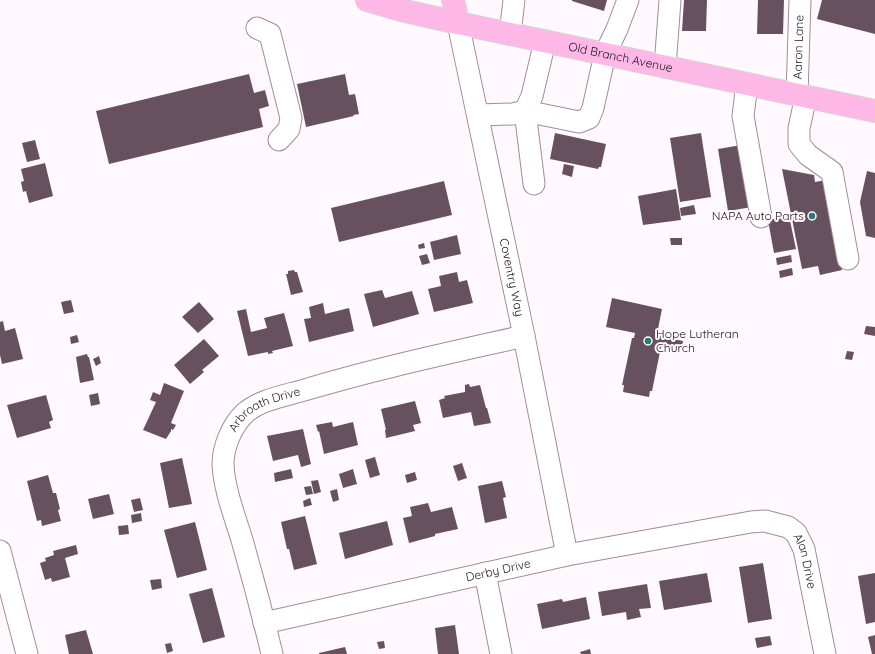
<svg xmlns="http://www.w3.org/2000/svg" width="875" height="654" font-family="Quicksand,sans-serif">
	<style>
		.building { fill: #68515f }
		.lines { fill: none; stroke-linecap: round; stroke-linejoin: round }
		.minor-casing { stroke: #a48b9b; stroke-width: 23 }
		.major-casing { stroke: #d6d5d6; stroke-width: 24 }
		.minor { stroke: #fff; stroke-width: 21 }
		.major { stroke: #feb8e8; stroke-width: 22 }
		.poi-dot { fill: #2c7678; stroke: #fff9fd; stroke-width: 1.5 }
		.labels { text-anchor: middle; stroke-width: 4; stroke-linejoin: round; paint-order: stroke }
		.street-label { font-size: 12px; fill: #1e141a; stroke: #fff9fd }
		.poi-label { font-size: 12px; fill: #1e141a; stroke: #fff9fd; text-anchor: end }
	</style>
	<rect width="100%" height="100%" fill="#fff9fd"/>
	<path class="building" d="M572 0H607L604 11 572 1Z
		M684 0H707L706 31H682Z
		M758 0H784L783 34H757Z
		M822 0H875V34L817 19Z
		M249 74 254 93 265 90 269 106 259 109 263 127 109 164 96 111Z
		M345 74 349 95 355 94 359 114 353 115 354 116 306 127 297 84Z
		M555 133 606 144 601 167H599L598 169 550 159Z
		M701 133 711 197 680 202 670 138Z
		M35 140 40 159 27 162 22 143Z
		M747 144 752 207 728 211 718 149Z
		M45 163 53 196 29 203 26 191 23 192 21 182 24 181 21 169Z
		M564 164 574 166 572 177 562 174Z
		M782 169 814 175 815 182 826 180 842 270 820 275 818 266 802 269Z
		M867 171 875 173V238L866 236 860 202Z
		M444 181 452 215 339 242 331 208Z
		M676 189 681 220 643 225 638 196Z
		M694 205 696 214 681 216 680 208Z
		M789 216 796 249 774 253 768 220Z
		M457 235 461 254 434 260 430 242Z
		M670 238H682V245H671Z
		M424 243 425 248 419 249 418 245Z
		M427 254 430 263 422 265 419 256Z
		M791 255 792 262 777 265 776 258Z
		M792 268 793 275 780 278 779 271Z
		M294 270 295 272H297L303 292 291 295 286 274H288V271Z
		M457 272 459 282 467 280 473 303 434 312 428 289 441 286 439 276Z
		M382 290 385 298 412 291 419 314 373 327 364 294Z
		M612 298 662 309 657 334 664 335 663 337 683 341 681 351 661 347 652 391H650L649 397 623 392 624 385H622L632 338H634L635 333 606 327Z
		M71 300 74 312 64 314 61 302Z
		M199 302 214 319 198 333 182 317Z
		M323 303 325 314 349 308 354 331 309 342 304 319 311 318 309 307Z
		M246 309 251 332 267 328 264 318 284 313 293 346 272 351 273 353 268 354V352L248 356 237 311Z
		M3 321 5 331 15 328 23 359 2 364 0 355V322Z
		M866 326 875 327V336L864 334Z
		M77 335 79 342 71 344 70 337Z
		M204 339 219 356 202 370 204 372 190 384 174 365Z
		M847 351 854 352 852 360 845 359Z
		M87 354 88 357H89L94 380 80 383 76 357Z
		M99 356 101 363 96 366 93 359Z
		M164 383 184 391 171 423 176 425 173 430 171 429V431L166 439 143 430 156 402 150 400 153 392 160 395Z
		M469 384 470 387 480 385 486 408H487L491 423 474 426 471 412 443 418 439 400 445 398 444 396 465 392V385Z
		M98 393 100 404 91 406 89 395Z
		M46 395 53 420 49 422 51 428 17 438 7 405Z
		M415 401 421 423 413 425 415 431 386 438 385 430H386L381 409Z
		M332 422 333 427 353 422 358 445 324 454 319 431 318 432 316 425Z
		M303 429 311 464 301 467 298 455 273 461 267 436Z
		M375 457 380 475 370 478 365 460Z
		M182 458 192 504 169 508 160 463Z
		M462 463 467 478 458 481 453 466Z
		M291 469 293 478 275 482 274 473Z
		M353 469 357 484 343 488 339 474Z
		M415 472 417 480 407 483 405 475Z
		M48 475 53 493H56L60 509 58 510 61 521 42 526 41 520 37 521 27 481Z
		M318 480 321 492 314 494 311 481Z
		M502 481 506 497 503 498 507 518 485 523 478 486Z
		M311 486 313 494 306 495 304 487Z
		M337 489 339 500 333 502 330 491Z
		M109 494 114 514 93 519 88 499Z
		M140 498 143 510 134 512 131 500Z
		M310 498 312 505 304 507 303 501Z
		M428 503 431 512 452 507 458 529 435 534V536L409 543 403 518 412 516 410 507Z
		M141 513 142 521 132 523 131 515Z
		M305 516 317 564 294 570 289 549H287L281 522Z
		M387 521 393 545 345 559 339 533Z
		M195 522 207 570 177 578 164 530Z
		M128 525 129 534 119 535 118 526Z
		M76 545 78 554 65 558 70 577 52 582 51 578 45 580 40 563 46 561 45 558 54 555 53 551Z
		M763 563 772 619 748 623 739 567Z
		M707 573 712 602 664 610 659 581Z
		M875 573V622L866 624 858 576Z
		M161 579 162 588 152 590 150 580Z
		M647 584 651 608 639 609 641 617 627 620 626 612 602 616 598 592Z
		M212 588 225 637 203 643 189 594Z
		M586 597 590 619 542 629 537 604 562 599 563 602Z
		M455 625 459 654H438L435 628Z
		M86 630 93 654H69L65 635Z
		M875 635V654H872L868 637Z
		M770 636 772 645 757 648 755 638Z
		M384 641 385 648 379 649 377 642Z
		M171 643 173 651 167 653 165 644Z
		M345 647 347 654H319V653Z
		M590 649 591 654H581L580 652Z"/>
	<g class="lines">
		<defs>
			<g id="minor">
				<path id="s1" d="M458 23 524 336 567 555"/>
				<path d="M257 28 270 34 291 118 289 129 279 140"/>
				<path d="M510 34 514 0"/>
				<path d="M665 67 670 0"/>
				<path d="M747 84 743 116 761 217"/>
				<path id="s2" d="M797 95 800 0"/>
				<path d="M806 96 799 128V144L808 155 832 172 848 259"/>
				<path d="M478 115 513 114 525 111 532 96 545 41"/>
				<path d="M534 184 525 111 579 122 589 118 593 108 605 54 617 29 628 0"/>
				<path d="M0 551 27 654"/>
				<path d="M485 573 501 654"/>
				<path id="s3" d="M264 623 567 555 751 522 765 521 788 527 796 533 804 549 825 654"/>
				<path id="s4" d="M272 654C263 616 253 578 242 540 235 517 224 489 223 464 223 447 232 425 245 413 260 400 283 396 301 391 374 369 449 353 524 336"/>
			</g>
			<g id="major">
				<path id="s5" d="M367 0 401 10 458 23 875 111"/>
				<path d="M453 0 458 23"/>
			</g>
		</defs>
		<use href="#minor" class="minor-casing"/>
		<use href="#major" class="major-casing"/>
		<use href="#minor" class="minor"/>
		<use href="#major" class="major"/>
	</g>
	<g class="poi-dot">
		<circle cx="812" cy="216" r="4"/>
		<circle cx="648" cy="341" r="4"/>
	</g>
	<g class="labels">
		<g class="street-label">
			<text dy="4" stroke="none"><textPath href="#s2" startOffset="48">Aaron Lane</textPath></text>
			<text dy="4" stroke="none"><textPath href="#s5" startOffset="260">Old Branch Avenue</textPath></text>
			<text dy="4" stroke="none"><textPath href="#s1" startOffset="260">Coventry Way</textPath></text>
			<text dy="4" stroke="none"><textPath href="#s4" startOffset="272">Arbroath Drive</textPath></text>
			<text dy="4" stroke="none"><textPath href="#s3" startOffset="575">Alan Drive</textPath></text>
			<text dy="4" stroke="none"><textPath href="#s3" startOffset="240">Derby Drive</textPath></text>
		</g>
		<g class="poi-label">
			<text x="804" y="220">NAPA Auto Parts</text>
			<text x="656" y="338" text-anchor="start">Hope Lutheran<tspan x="656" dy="14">Church</tspan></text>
		</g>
	</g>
</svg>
